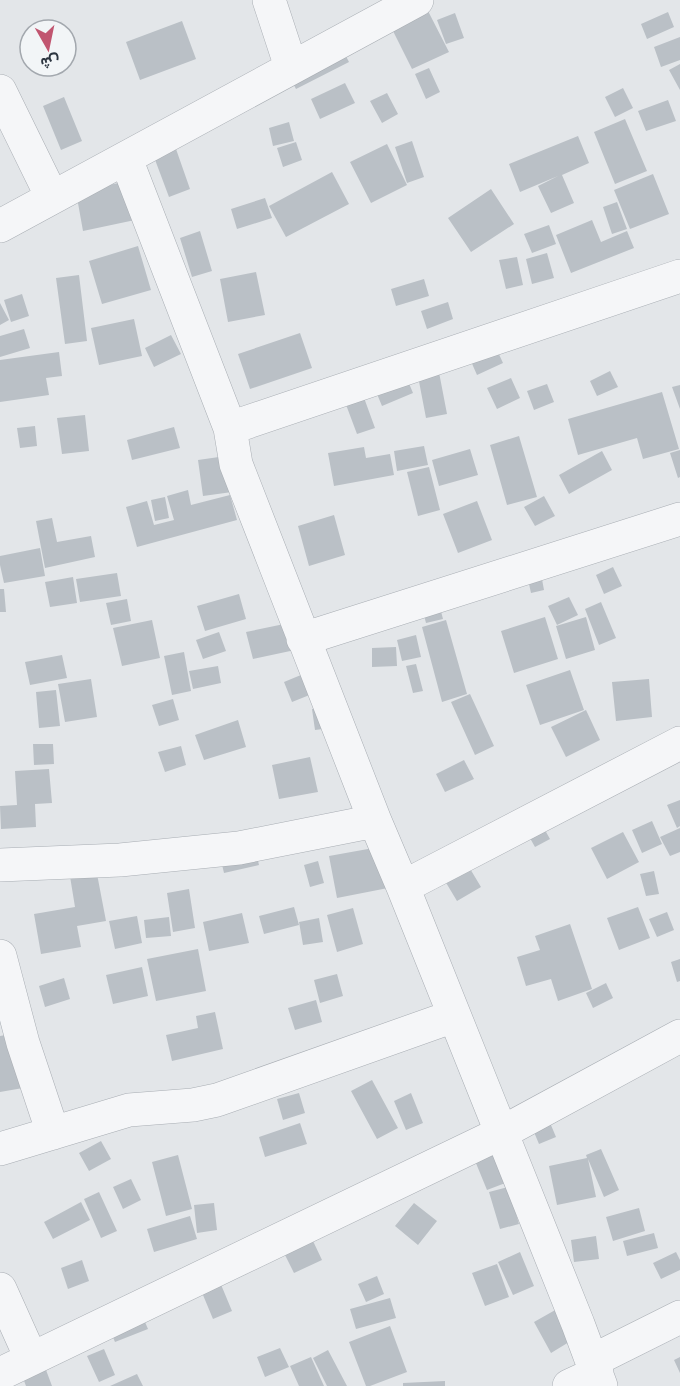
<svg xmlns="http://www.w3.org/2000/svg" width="680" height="1386" font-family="'Varela Round',Vazirmatn,sans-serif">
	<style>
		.building { fill: #bac0c6 }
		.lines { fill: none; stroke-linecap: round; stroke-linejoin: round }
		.minor-casing { stroke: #a8adb3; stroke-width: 34 }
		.minor { stroke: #f5f6f8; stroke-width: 33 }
	</style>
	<rect width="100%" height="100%" fill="#e3e6e9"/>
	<path class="building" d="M428 11 449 52 412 69 392 29Z
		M668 12 674 27 647 39 641 24Z
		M455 13 464 38 446 44 437 20Z
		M182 21 196 59 140 80 126 42Z
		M680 37V60L661 67 654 47Z
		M339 43 349 62 296 89 286 70Z
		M680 64V90L669 70Z
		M429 68 440 92 426 99 415 74Z
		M345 83 355 103 320 119 311 99Z
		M623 88 633 108 615 117 605 97Z
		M387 93 398 114 382 123 370 101Z
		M64 97 82 141 61 150 43 106Z
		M668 100 676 121 646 131 638 111Z
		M625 119 647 171 615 184 594 132Z
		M289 122 294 141 273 146 269 128Z
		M578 136 589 163 562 175 574 203 551 213 538 186 558 176 520 192 509 164Z
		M412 141 424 177 407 183 395 147Z
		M296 142 302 160 283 167 277 148Z
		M387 144 407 185 371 203 350 162Z
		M176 149 190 189 169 197 154 157Z
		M332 172 349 204 286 237 269 206Z
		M653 174 669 214 630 229 614 190Z
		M128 181 135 220 83 231 76 192Z
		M491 189 514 224 471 252 448 218Z
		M265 198 272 218 237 229 231 209Z
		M617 202 627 229 612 234 603 207Z
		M592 220 601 242 627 231 634 248 571 273 556 235Z
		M549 225 556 244 532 253 524 234Z
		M200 231 212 271 192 277 180 238Z
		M138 246 151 290 102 304 89 261Z
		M547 253 554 278 532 284 526 259Z
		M517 257 523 285 506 289 499 260Z
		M256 272 265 315 228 322 220 279Z
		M79 275 87 341 65 344 56 278Z
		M424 279 429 296 396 306 391 289Z
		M22 294 29 316 11 322 4 300Z
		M448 302 453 319 427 329 421 311Z
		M0 303 9 320 0 325Z
		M134 319 142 356 99 365 91 328Z
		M24 329 30 348 0 357V336Z
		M300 333 312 368 250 389 238 354Z
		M171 335 181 354 154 367 145 348Z
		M492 339 503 363 477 375 466 350Z
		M59 352 62 376 46 378 49 395 0 402V360Z
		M438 367 447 414 426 418 417 371Z
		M403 369 413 393 382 406 372 382Z
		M610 371 618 387 597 396 590 381Z
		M511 378 520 398 497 409 487 388Z
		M547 384 554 402 534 410 527 391Z
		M680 385V409L672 387Z
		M662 392 679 449 643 459 637 438 578 455 568 419Z
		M363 395 375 428 357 434 345 402Z
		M85 415 89 451 62 454 57 418Z
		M35 426 37 446 20 448 17 428Z
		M174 427 180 448 132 460 127 440Z
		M519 436 537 497 507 505 490 445Z
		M424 446 428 465 397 471 394 451Z
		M364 447 366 458 390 454 394 475 334 486 328 453Z
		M470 449 478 475 439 486 432 460Z
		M680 450V477L678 478 670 453Z
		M602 451 612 470 569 494 559 475Z
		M226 456 232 492 203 496 198 460Z
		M429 467 440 510 418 516 407 472Z
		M188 490 191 505 230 495 237 520 137 547 126 507 147 501 154 525 174 520 167 496Z
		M544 496 555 516 535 526 524 507Z
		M165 497 169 518 155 521 151 500Z
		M477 501 492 540 458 553 443 514Z
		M334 515 345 555 309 566 298 526Z
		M52 518 57 542 91 536 95 557 45 568 36 521Z
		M40 548 45 576 4 583 0 565V556Z
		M539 563 544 590 531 593 525 566Z
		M613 567 622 586 604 594 596 575Z
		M117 573 121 596 80 602 76 579Z
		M73 577 77 603 50 607 45 582Z
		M0 589H4L6 612H0Z
		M436 592 443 619 426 623 419 596Z
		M239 594 246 619 205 631 197 606Z
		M569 597 578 615 557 625 548 606Z
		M127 599 131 621 111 625 106 603Z
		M601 602 616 638 599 645 585 609Z
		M545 617 558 659 514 673 501 631Z
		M586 617 595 650 566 659 556 626Z
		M152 620 160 658 122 666 113 628Z
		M446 620 467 694 442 702 422 627Z
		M289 623 295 650 253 659 246 632Z
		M219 632 226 651 203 659 196 640Z
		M416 635 421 657 402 661 397 640Z
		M396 647 397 666 372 667V648Z
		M184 652 191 691 172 695 164 656Z
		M62 655 67 678 30 685 25 662Z
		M416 664 423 691 413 693 406 666Z
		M218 666 221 683 193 689 189 671Z
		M313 670 322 690 292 702 284 682Z
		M570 670 584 710 540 725 526 685Z
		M91 679 97 717 65 722 58 684Z
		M649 679 652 717 616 721 612 682Z
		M56 690 60 726 39 728 36 692Z
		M470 694 494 746 475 755 451 702Z
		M173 699 179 720 159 726 152 705Z
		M328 707 331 728 315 730 312 709Z
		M586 710 600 740 566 757 551 727Z
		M238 720 246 747 204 760 195 735Z
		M33 744H53L54 764 34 765Z
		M181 746 186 765 165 772 158 752Z
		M310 757 318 792 279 799 272 765Z
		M464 760 474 779 445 792 436 774Z
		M49 769 52 803 35 804 36 827 1 829 0 806 17 805 15 771Z
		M680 800V826L677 828 667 805Z
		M537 816 550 839 535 847 522 824Z
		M652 821 662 844 642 853 632 830Z
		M680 828V852L670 856 660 837Z
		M623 832 639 862 607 879 591 848Z
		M254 844 259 865 224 873 219 852Z
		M379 847 388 888 337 898 329 856Z
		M93 853 106 921 77 926 81 947 41 954 34 914 75 907 67 858Z
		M463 857 481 887 457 901 439 871Z
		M318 861 324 883 310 887 304 865Z
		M654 871 659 894 646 896 640 874Z
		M189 889 195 928 173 932 167 893Z
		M294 907 299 925 264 934 259 916Z
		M638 907 650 938 619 950 607 918Z
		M353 908 363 944 337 952 327 915Z
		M667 912 674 930 657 937 649 919Z
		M242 913 249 943 209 951 203 922Z
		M137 916 142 943 115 949 109 921Z
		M169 917 171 936 146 938 144 920Z
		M319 918 323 942 303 945 299 922Z
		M570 924 592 989 558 1001 551 979 526 986 517 957 540 950 535 936Z
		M198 949 206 991 156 1001 147 959Z
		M680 959V981L677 982 671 962Z
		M142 967 148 996 113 1004 106 975Z
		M337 974 343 996 320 1003 314 980Z
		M64 978 70 999 45 1007 39 986Z
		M606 983 613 998 593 1008 586 993Z
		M316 1000 322 1022 295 1030 288 1008Z
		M215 1012 223 1049 172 1061 166 1035 198 1028 196 1016Z
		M12 1034 23 1088 0 1092V1036Z
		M372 1080 398 1128 377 1139 351 1091Z
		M299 1093 305 1113 283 1120 277 1099Z
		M411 1093 423 1123 406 1130 394 1101Z
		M548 1118 556 1137 539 1144 531 1125Z
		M300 1123 307 1144 265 1157 259 1137Z
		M101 1141 111 1159 89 1171 79 1153Z
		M493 1142 508 1182 487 1190 471 1151Z
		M601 1149 619 1190 604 1197 588 1159 596 1197 557 1205 549 1166 587 1158 586 1155Z
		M178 1155 192 1209 166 1216 152 1162Z
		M131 1179 141 1200 123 1209 113 1187Z
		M508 1187 519 1224 500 1229 489 1192Z
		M99 1192 117 1231 101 1238 84 1199Z
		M81 1202 90 1220 53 1239 44 1222Z
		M214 1203 217 1230 197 1233 194 1205Z
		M414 1203 437 1221 418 1245 395 1226Z
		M639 1208 645 1231 613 1241 606 1217Z
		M190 1216 197 1239 154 1252 147 1229Z
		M654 1233 658 1248 627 1256 623 1241Z
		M596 1236 599 1259 574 1262 571 1240Z
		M313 1241 322 1260 294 1273 285 1255Z
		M520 1252 534 1286 513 1295 498 1262Z
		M676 1252 680 1260V1270L661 1279 653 1263Z
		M82 1260 89 1281 68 1289 61 1268Z
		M497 1264 509 1297 485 1306 472 1273Z
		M217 1275 232 1311 213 1319 198 1283Z
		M377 1276 384 1294 366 1302 358 1284Z
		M390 1298 396 1318 356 1329 350 1309Z
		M139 1308 148 1329 115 1342 106 1321Z
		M557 1309 574 1339 551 1353 534 1322Z
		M390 1326 407 1372 370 1386H366L349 1342Z
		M280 1348 289 1367 265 1377 257 1357Z
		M104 1349 115 1375 99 1382 87 1356Z
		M328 1350 347 1386H327L313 1358Z
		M40 1354 52 1386H26L17 1362Z
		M311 1357 324 1386H299L290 1366Z
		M680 1357V1373L674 1360Z
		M137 1374 143 1386H110Z
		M445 1381V1386H403V1383Z"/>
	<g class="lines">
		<defs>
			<path id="minor" d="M269 0 291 67
				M0 91 52 197
				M126 159 230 428 236 464 375 821 403 887 578 1324 601 1386
				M0 226 417 0
				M230 428 680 276
				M303 639 680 519
				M0 865 120 860 239 848 375 821
				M403 887 680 743
				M0 956 23 1043 53 1133
				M0 1149 129 1110 193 1105 217 1100 454 1016
				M0 1289 31 1358
				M592 1361 680 1317
				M0 1374 501 1133 680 1036
				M569 1386 597 1373"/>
		</defs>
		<use href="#minor" class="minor-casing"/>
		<use href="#minor" class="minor"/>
	</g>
	<g transform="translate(48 48) rotate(171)"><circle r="28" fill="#f2f5f7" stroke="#a3a8ae" stroke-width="1.5"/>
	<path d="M0-4.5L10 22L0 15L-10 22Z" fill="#c15570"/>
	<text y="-9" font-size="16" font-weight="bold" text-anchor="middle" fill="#2c3540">ش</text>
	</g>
</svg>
